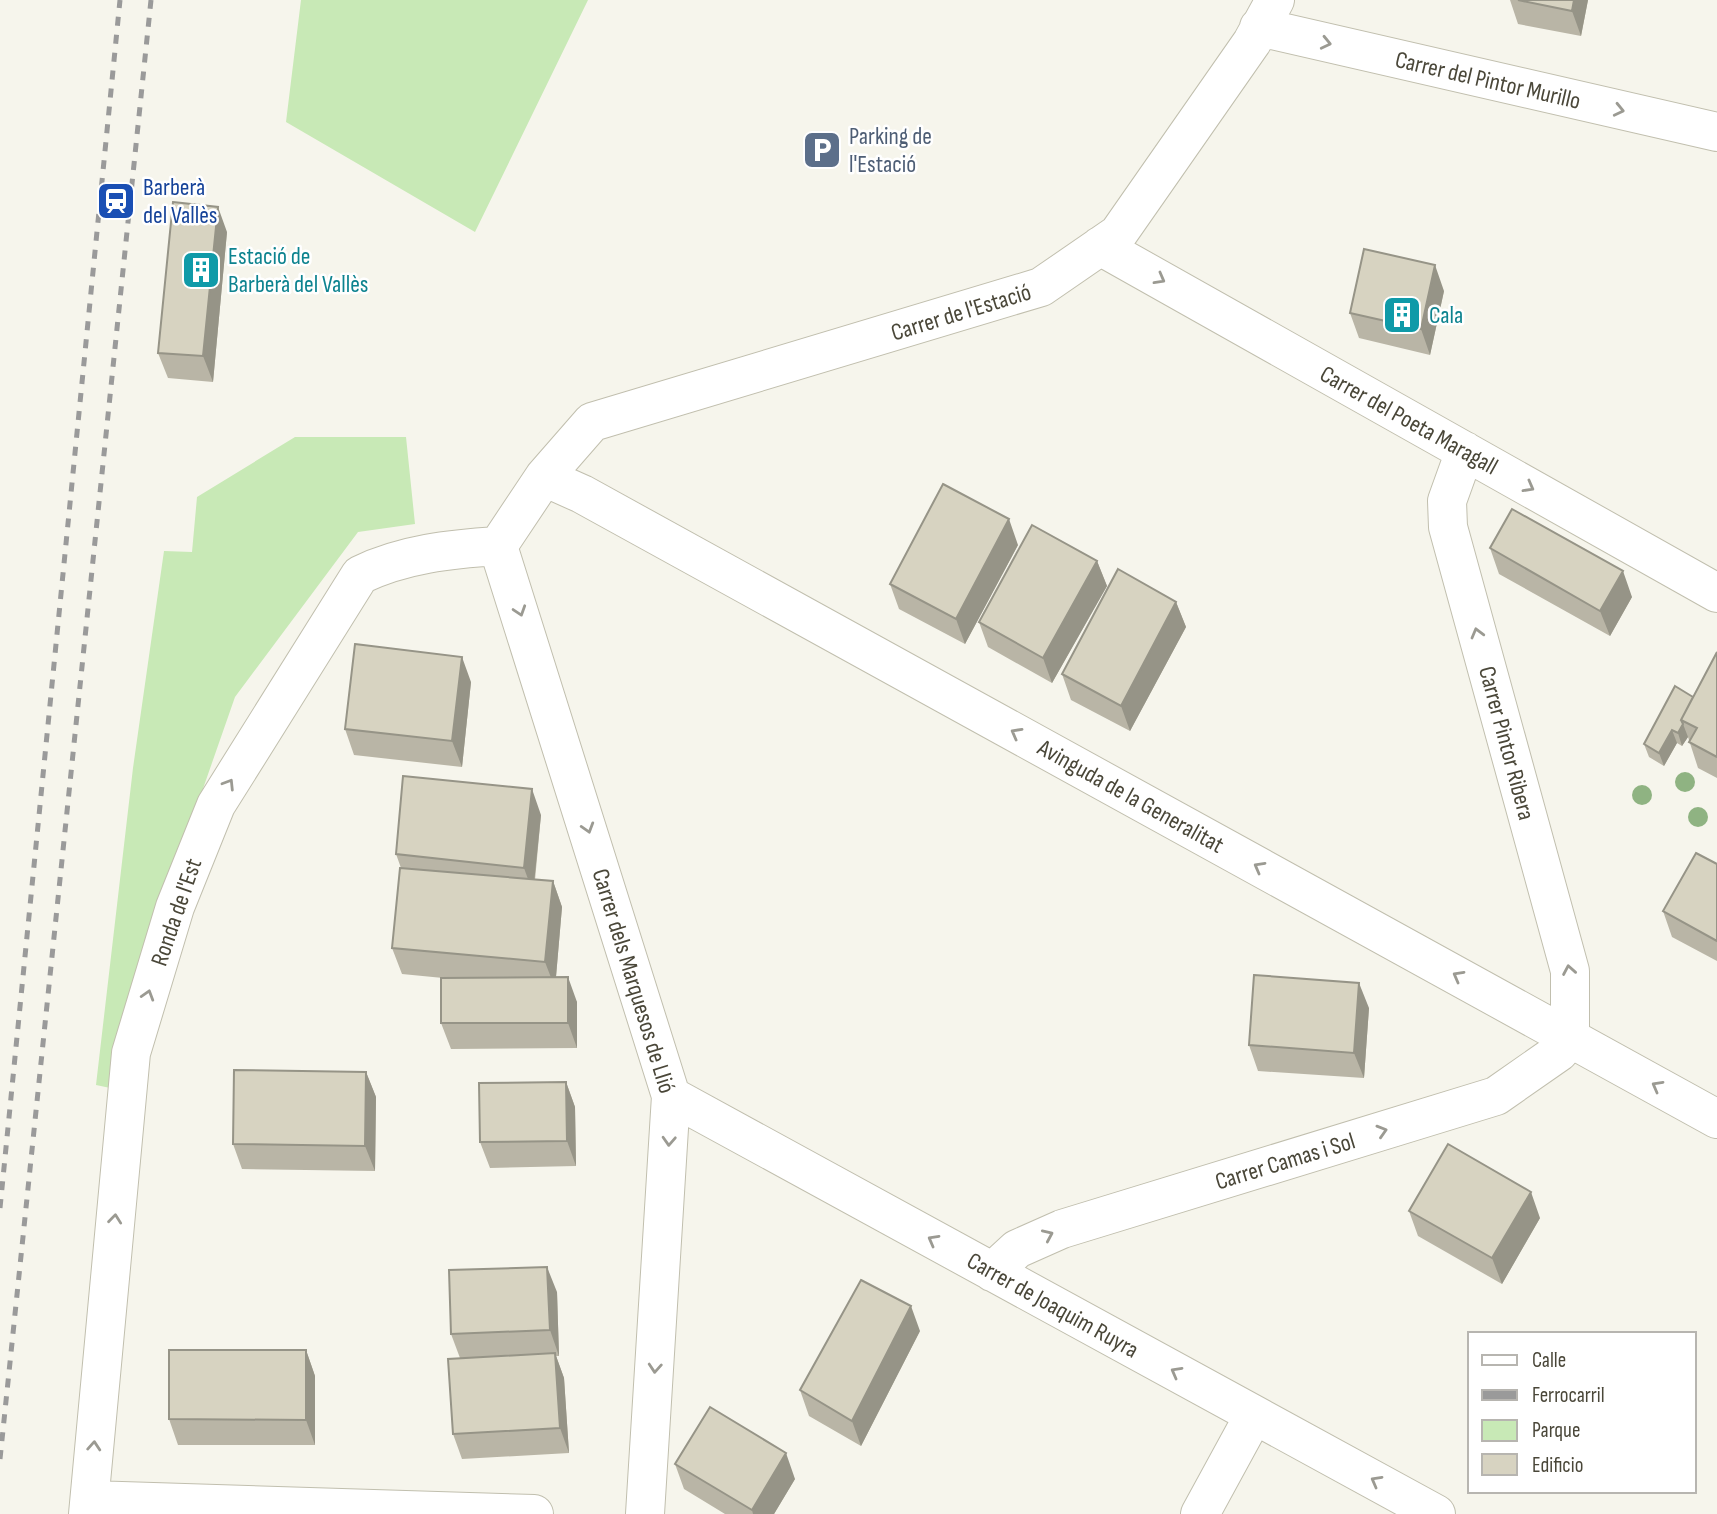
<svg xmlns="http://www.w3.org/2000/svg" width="1717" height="1514" font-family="'Sofia Sans Condensed',sans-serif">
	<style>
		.green { fill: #c8e9b6 }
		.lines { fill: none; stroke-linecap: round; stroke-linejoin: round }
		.minor-casing { stroke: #c1bfae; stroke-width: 40 }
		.minor { stroke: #fff; stroke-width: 38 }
		.rail { stroke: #9a9a9a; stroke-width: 5; stroke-dasharray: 9 9; stroke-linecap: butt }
		.tree { fill: #8fb382 }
		.wall { fill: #b9b5a6 }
		.shaded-wall { fill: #969487 }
		.building { fill: #d7d3c1; stroke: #969487; stroke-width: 2 }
		.oneway { stroke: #9b9a92 }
		.labels { text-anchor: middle; stroke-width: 5; stroke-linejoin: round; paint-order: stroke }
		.street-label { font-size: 24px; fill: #4a4739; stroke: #fff }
		.service-label { font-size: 24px; fill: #4e5e75; stroke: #fff; text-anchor: start }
		.transit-label { font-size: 24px; fill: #164399; stroke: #fff; text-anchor: start }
		.culture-label { font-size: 24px; fill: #0d838f; stroke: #fff; text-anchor: start }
	</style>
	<rect width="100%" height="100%" fill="#f6f5ec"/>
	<path class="green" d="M301 0H588L475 232 286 122Z
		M295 437H406L415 524 358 532 235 697 191 823 115 1089 96 1085 133 768 164 551 192 552 197 497Z"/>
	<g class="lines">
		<defs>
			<path id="minor" d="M1259 27 1717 132
				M1100 246 1717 593
				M544 477 582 494 1717 1119
				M498 546 544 477 592 422 1041 287 1118 234 1252 42 1275 0
				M498 546 671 1096 645 1514
				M671 1096 1436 1514
				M992 1272 1017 1249 1062 1229 1496 1096 1559 1052 1570 1038V971L1448 527 1447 501 1465 451
				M90 1500 534 1514
				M88 1514 131 1053 175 907 216 805 360 575C403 554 451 549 498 546
				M1200 1514 1254 1415"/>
		</defs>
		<use href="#minor" class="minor-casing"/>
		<use href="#minor" class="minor"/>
		<path class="rail" d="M0 1208 120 0
			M0 1459 151 0"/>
	</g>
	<g class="tree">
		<circle cx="1685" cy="782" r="10"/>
		<circle cx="1642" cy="795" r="10"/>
		<circle cx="1698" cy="817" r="10"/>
	</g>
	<path class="wall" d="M1510 0H1588L1581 36 1518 24Z
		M227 232 213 382 168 378 158 353Z
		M1444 291 1430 355 1359 338 1350 313Z
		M1018 545 965 644 899 609 890 584Z
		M1490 548 1632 597 1610 636 1499 574Z
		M1097 561 1107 586 1052 683 988 647 979 622Z
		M1176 602 1186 627 1130 731 1071 700 1062 674Z
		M1717 652V778L1698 768 1688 737 1682 746 1677 743 1664 766 1649 757 1644 744 1693 697Z
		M471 682 462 767 354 755 345 729Z
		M541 815 535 880 553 881 562 907 556 977 577 1002V1048L451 1049 441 1023 443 978 402 974 392 948 401 868 396 854Z
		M1717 864V961L1672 937 1663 911Z
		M1369 1008 1364 1078 1258 1071 1249 1045Z
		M366 1072 376 1097 375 1171 242 1169 233 1144Z
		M566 1082 575 1107 576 1166 490 1168 480 1142Z
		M1409 1211 1540 1218 1502 1284 1418 1236Z
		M557 1292 559 1356H556L564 1378 569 1453 462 1459 453 1434 460 1358 451 1334Z
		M920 1331 861 1446 809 1416 800 1390Z
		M306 1350 315 1376V1445H178L169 1419Z
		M675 1464 795 1479 774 1514H725L684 1489Z"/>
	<path class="shaded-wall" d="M1574 0H1588L1581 36 1572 11Z
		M218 207 227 232 213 382 203 356Z
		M1435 265 1444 291 1430 355 1421 329Z
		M1009 519 1018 545 965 644 956 619Z
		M1097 561 1107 586 1052 683 1043 658Z
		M1623 571 1632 597 1610 636 1600 611Z
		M1176 602 1186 627 1130 731 1121 706Z
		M462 657 471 682 462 767 452 741Z
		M1683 724 1688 737 1682 746 1678 733Z
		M1672 730 1677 743 1664 766 1659 753Z
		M532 789 541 815 533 893 524 868Z
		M553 881 562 907 555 988 545 962Z
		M568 977 577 1002V1048L568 1023Z
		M1359 983 1369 1008 1364 1078 1354 1053Z
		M366 1072 376 1097 375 1171 365 1146Z
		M566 1082 575 1107 576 1166 567 1141Z
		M1531 1192 1540 1218 1502 1284 1492 1258Z
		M547 1267 557 1292 559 1356 550 1330Z
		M911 1306 920 1331 861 1446 852 1421Z
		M306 1350 315 1376V1445L306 1420Z
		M555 1353 564 1378 569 1453 560 1428Z
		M786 1453 795 1479 774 1514H753L752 1510Z"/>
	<path class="building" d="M1518 0H1574L1572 11Z
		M173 202 218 207 203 356 158 353Z
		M1364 249 1435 265 1421 329 1350 313Z
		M943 484 1009 519 956 619 890 584Z
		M1512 509 1623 571 1600 611 1490 548Z
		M1032 525 1097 561 1043 658 979 622Z
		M1118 569 1176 602 1121 706 1062 674Z
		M355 644 462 657 452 741 345 729Z
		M1717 652V757L1689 742 1697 728 1681 720Z
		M1675 686 1693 697 1681 720 1683 724 1678 733 1672 730 1659 753 1644 744Z
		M403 776 532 789 524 868 396 854Z
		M1696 853 1717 864V941L1663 911Z
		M400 868 553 881 545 962 392 948Z
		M1254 975 1359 983 1354 1053 1249 1045Z
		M568 977V1023H441V978Z
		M234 1070 366 1072 365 1146 233 1144Z
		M566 1082 567 1141 480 1142 479 1083Z
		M1448 1144 1531 1192 1492 1258 1409 1211Z
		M547 1267 550 1330 451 1334 449 1270Z
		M861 1280 911 1306 852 1421 800 1390Z
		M169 1350H306V1420L169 1419Z
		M555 1353 560 1428 453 1434 448 1359Z
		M710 1407 786 1453 752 1510 675 1464Z"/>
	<defs><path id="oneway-chevron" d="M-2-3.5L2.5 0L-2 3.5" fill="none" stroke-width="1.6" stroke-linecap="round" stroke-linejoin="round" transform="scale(1.75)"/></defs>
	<g class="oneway">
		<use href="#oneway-chevron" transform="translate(1326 43) rotate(13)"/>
		<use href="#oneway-chevron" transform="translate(1619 110) rotate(13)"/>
		<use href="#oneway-chevron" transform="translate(1160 279) rotate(29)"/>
		<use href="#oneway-chevron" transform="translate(1529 487) rotate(29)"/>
		<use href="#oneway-chevron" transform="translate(520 611) rotate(72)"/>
		<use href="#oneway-chevron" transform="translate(1477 633) rotate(-105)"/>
		<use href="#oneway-chevron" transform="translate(1016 733) rotate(-151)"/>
		<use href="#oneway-chevron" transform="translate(229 784) rotate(-58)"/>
		<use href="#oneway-chevron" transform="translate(588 828) rotate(73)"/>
		<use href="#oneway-chevron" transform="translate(1259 867) rotate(-151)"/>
		<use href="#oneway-chevron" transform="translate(1569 970) rotate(-100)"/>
		<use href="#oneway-chevron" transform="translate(1458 976) rotate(-151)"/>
		<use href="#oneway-chevron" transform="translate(148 995) rotate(-73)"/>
		<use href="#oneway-chevron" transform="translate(1657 1086) rotate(-151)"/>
		<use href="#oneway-chevron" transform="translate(1382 1131) rotate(-17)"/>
		<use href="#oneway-chevron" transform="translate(669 1141) rotate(93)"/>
		<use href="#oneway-chevron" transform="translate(115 1219) rotate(-84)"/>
		<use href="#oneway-chevron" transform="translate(1048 1235) rotate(-24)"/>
		<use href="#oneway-chevron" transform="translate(933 1240) rotate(-151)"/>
		<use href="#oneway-chevron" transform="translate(655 1368) rotate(94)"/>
		<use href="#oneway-chevron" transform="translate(1176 1372) rotate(-151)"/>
		<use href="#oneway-chevron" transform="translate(94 1446) rotate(-86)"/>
		<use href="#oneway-chevron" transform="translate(1376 1481) rotate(-151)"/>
	</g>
	<defs>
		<symbol id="parking-square" viewBox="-11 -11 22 22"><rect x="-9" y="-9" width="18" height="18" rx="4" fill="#5c6f8a" stroke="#fff"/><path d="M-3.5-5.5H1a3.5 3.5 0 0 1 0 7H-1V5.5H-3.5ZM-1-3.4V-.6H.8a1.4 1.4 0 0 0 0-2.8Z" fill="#fff"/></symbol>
		<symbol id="station-square" viewBox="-11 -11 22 22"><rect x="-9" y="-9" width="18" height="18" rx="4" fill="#1a4fb4" stroke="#fff"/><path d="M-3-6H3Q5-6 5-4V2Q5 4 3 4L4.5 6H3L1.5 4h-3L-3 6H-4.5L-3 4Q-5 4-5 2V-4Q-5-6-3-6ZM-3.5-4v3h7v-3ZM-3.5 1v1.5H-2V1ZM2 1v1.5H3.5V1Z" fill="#fff"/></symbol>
		<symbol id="building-square" viewBox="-11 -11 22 22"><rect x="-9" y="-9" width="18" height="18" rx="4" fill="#0f9aa8" stroke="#fff"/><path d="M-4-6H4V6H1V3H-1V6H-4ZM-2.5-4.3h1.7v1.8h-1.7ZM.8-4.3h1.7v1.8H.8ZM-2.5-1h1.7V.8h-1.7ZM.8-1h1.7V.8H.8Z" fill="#fff"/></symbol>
	</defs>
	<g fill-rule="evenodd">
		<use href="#parking-square" x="800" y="128" width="44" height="44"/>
		<use href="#station-square" x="94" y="179" width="44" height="44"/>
		<use href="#building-square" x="179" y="248" width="44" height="44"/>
		<use href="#building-square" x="1380" y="293" width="44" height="44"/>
	</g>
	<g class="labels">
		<g class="street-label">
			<text transform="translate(1488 80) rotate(13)" y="8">Carrer del Pintor Murillo</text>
			<text transform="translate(961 312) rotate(-17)" y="8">Carrer de l'Estació</text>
			<text transform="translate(1409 420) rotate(29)" y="8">Carrer del Poeta Maragall</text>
			<text transform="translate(1507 743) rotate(75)" y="8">Carrer Pintor Ribera</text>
			<text transform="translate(1131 796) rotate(29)" y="8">Avinguda de la Generalitat</text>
			<text transform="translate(176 912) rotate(-71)" y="8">Ronda de l'Est</text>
			<text transform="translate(634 981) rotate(73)" y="8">Carrer dels Marquesos de Llió</text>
			<text transform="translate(1285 1161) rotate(-17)" y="8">Carrer Camas i Sol</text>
			<text transform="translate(1053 1305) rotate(29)" y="8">Carrer de Joaquim Ruyra</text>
		</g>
		<g class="service-label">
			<text x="849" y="144">Parking de<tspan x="849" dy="28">l'Estació</tspan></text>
		</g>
		<g class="transit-label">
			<text x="143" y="195">Barberà<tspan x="143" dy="28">del Vallès</tspan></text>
		</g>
		<g class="culture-label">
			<text x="228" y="264">Estació de<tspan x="228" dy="28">Barberà del Vallès</tspan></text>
			<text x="1429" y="323">Cala</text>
		</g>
	</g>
	<rect x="1468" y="1332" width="228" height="161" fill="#ffffff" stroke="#b7b5b0" stroke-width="2"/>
	<rect x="1482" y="1355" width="35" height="10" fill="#ffffff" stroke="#b7b5b0" stroke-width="2"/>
	<text x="1532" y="1367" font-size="21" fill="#4a4739">Calle</text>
	<rect x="1482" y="1390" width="35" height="10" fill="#9a9a9a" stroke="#b7b5b0" stroke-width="2"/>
	<text x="1532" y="1402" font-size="21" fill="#4a4739">Ferrocarril</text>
	<rect x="1482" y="1420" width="35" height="21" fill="#c8e9b6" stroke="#b7b5b0" stroke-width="2"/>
	<text x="1532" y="1437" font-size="21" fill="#4a4739">Parque</text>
	<rect x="1482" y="1454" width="35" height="21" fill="#d7d3c1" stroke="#b7b5b0" stroke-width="2"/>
	<text x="1532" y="1472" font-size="21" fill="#4a4739">Edificio</text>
</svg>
